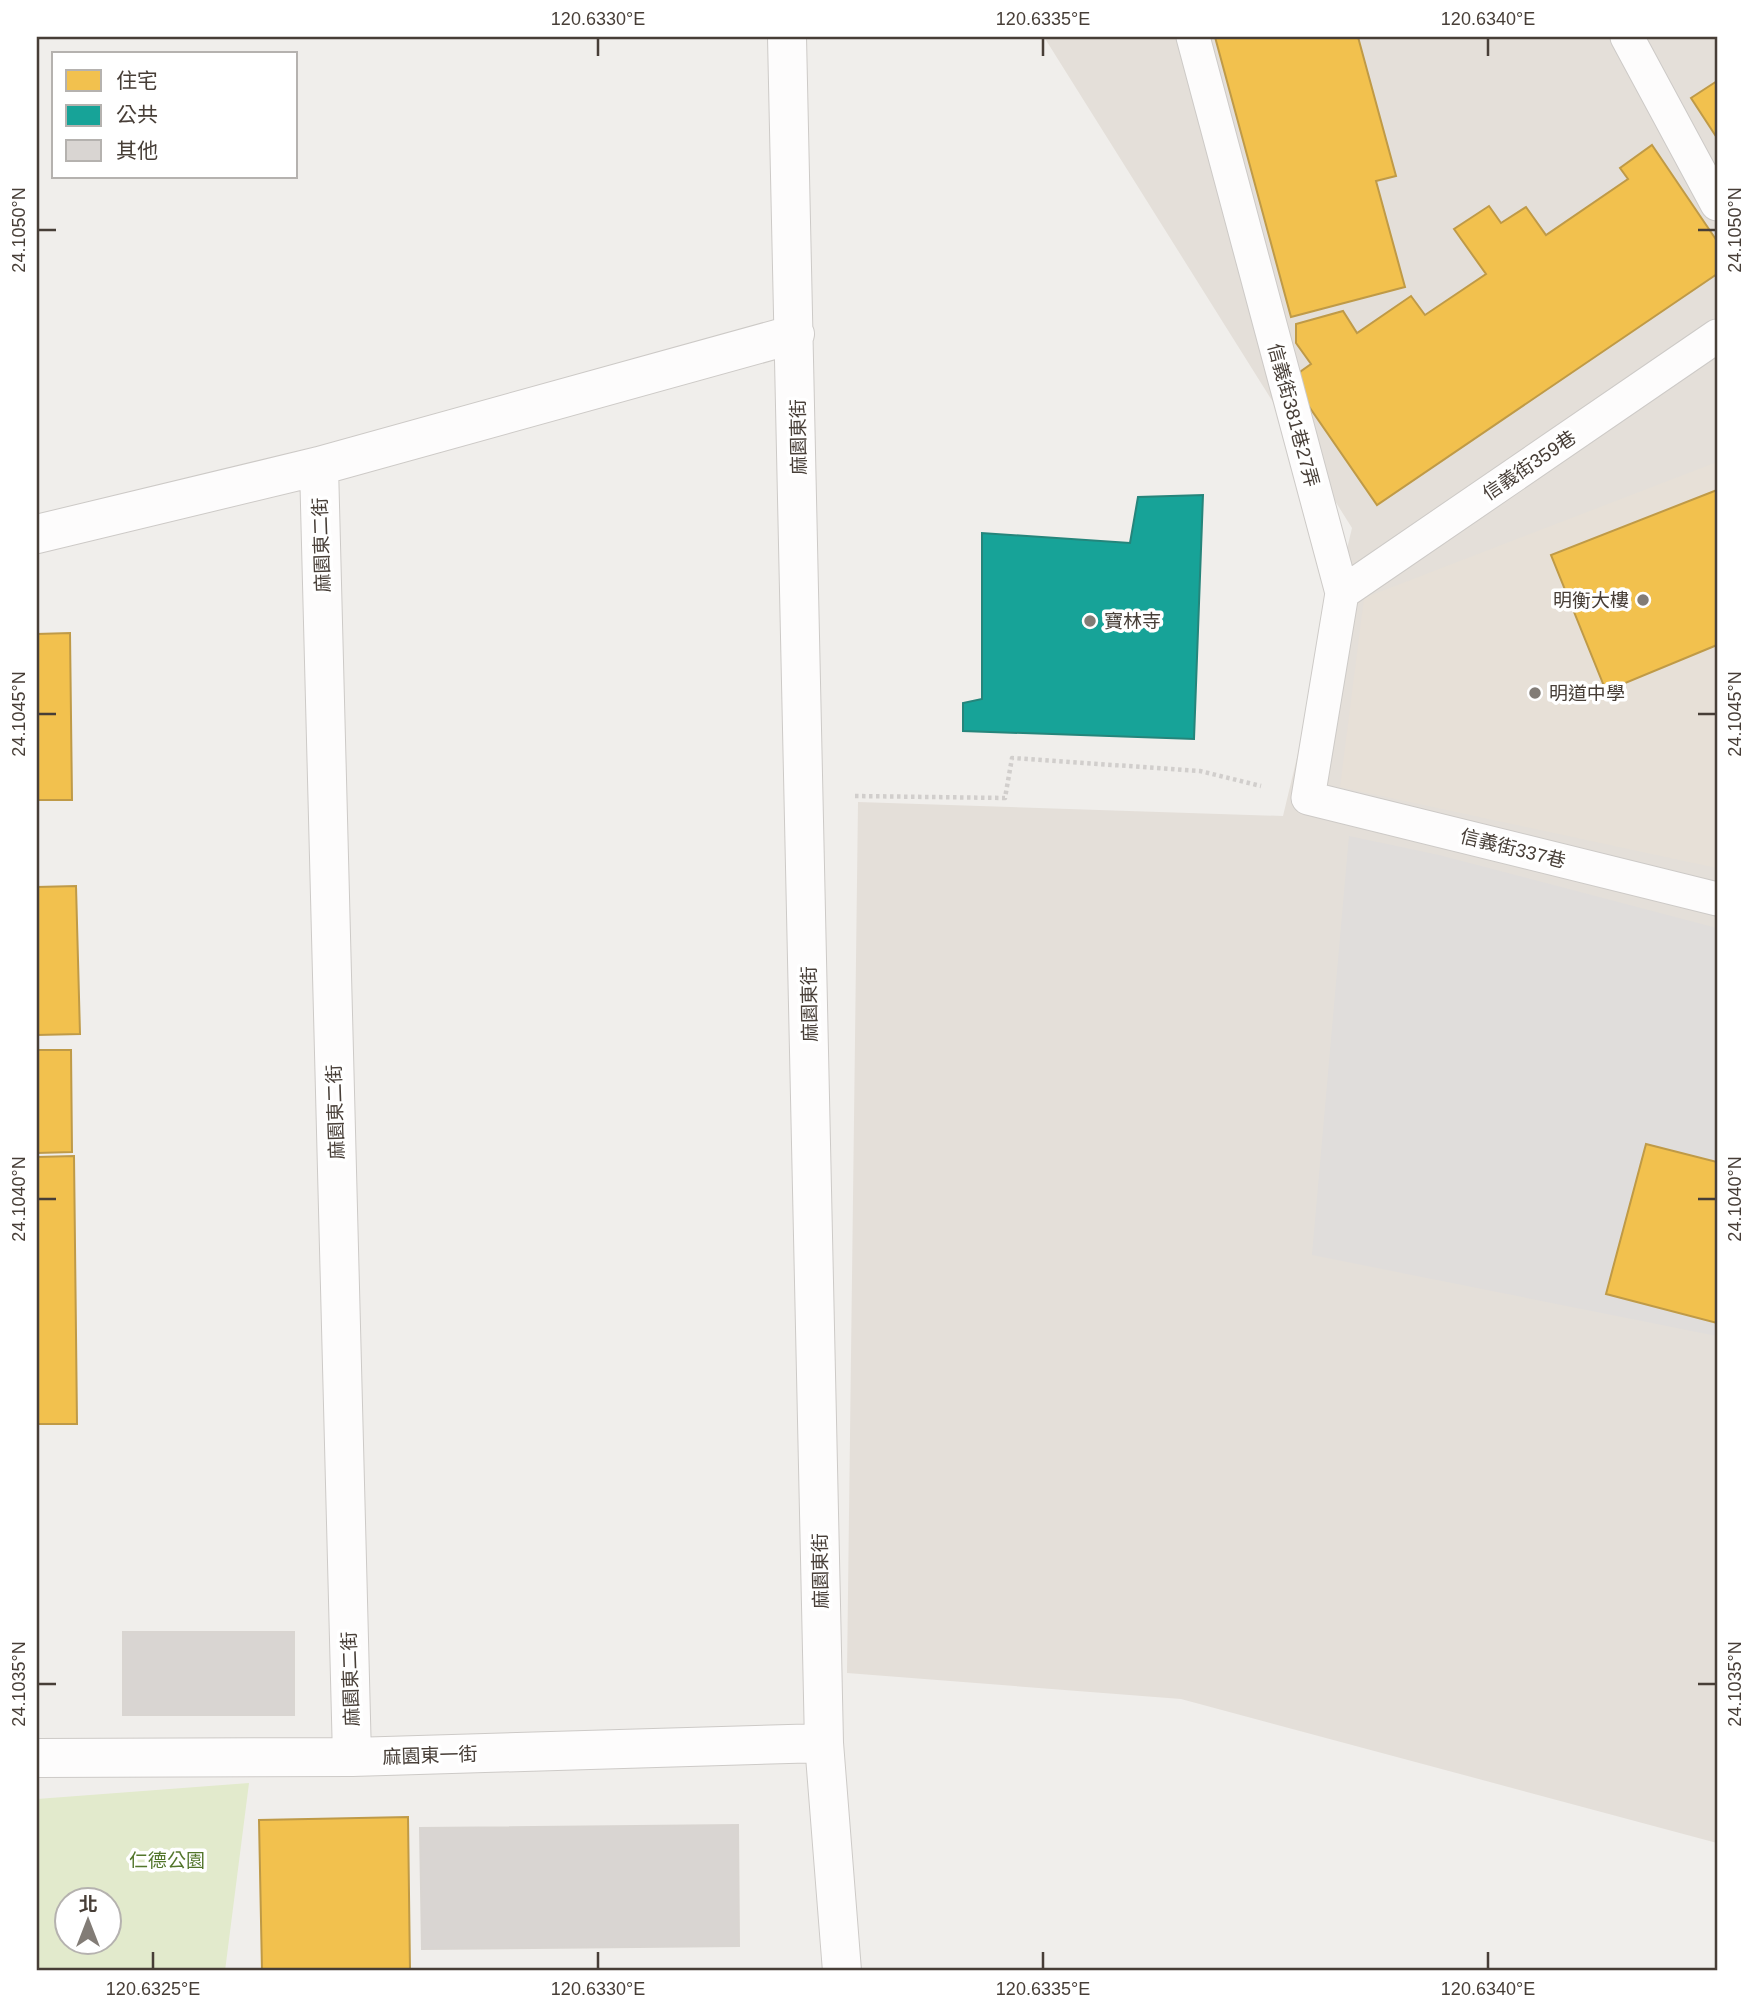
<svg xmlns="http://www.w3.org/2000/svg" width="1754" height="2008" font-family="Helvetica,'Noto Sans TC',sans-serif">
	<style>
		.residential { fill: #e4dfd9 }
		.education { fill: #e7e0d7 }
		.green { fill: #e2eacc; fill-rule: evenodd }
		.parking { fill: #e0dddb }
		.homes { fill: #f2c14e; stroke: #bf9a47; stroke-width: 2 }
		.public { fill: #17a398; stroke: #25857b; stroke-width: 2 }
		.building { fill: #d9d5d2; stroke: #d9d5d1; stroke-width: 2 }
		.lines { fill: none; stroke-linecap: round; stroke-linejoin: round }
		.lane-casing { stroke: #cdcac7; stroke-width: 35 }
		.street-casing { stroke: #cdcac7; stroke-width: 40 }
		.path { stroke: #d1cecc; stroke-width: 4.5; stroke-dasharray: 3.5 3.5; stroke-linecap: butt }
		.lane { stroke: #fdfcfc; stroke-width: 33 }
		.street { stroke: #fdfcfc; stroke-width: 38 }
		.ticks { fill: none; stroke: #473e37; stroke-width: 2.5 }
		.poi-dot { fill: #827c76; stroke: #fff; stroke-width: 2.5 }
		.labels { text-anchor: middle; stroke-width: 7; stroke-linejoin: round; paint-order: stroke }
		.street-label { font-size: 19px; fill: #473e37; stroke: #fff }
		.poi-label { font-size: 19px; fill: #473e37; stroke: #fff; text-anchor: start }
		.park-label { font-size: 19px; fill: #53762c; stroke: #fff }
		.neatline { fill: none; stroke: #473e37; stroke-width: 2.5 }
		.ticks-label { font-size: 18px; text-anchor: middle; fill: #473e37 }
	</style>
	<rect width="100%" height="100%" fill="#f0eeeb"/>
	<path class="residential" d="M1044 37H1717V1843L1181 1699 847 1673 858 802 1283 816 1352 528Z"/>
	<path class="education" d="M1717 462V868L1340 787 1364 598Z"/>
	<path class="green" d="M249 1783 225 1971H37V1799ZM66 1899H108V1941H66Z"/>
	<path class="parking" d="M1349 836 1439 855 1717 928V1336L1312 1255Z"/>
	<path class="homes" d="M1215 37H1358L1396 176 1376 181 1405 287 1291 317Z
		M1717 81V138L1691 98Z
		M1652 145 1717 241V274L1377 505 1290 379 1311 364 1296 343V324L1343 311 1357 333 1411 296 1425 315 1486 274 1454 229 1489 206 1501 223 1526 207 1546 235 1628 179 1620 168Z
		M1717 490V645L1606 691 1551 555Z
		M70 633 72 800H37V634Z
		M76 886 80 1034 37 1035V887Z
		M37 1050H71L72 1152 37 1153Z
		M1646 1144 1717 1162V1323L1606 1294Z
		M74 1156 77 1424H37V1157Z
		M408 1817 410 1971H262L259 1820Z"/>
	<path class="public" d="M1203 495 1194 739 963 731V703L982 699V533L1130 543 1138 497Z"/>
	<path class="building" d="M123 1632H294V1715H123Z
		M738 1825 739 1946 422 1949 420 1828Z"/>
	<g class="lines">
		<defs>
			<path id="lane" d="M1193 37 1342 593 1308 798 1717 899
				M1627 37 1717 204
				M1342 593 1717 336"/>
			<path id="street" d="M787 37 824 1743 842 1971
				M319 466 352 1757
				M37 534 319 466 795 334
				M37 1758 352 1757 824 1743"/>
		</defs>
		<use href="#lane" class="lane-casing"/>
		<use href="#street" class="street-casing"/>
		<path class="path" d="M855 796 1005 798 1012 758 1200 771 1261 786"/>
		<use href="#lane" class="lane"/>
		<use href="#street" class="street"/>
	</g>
	<path class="ticks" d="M598 38V56M1043 38V56M1488 38V56M38 230H56M1698 230H1716M38 714H56M1698 714H1716M38 1199H56M1698 1199H1716M38 1684H56M1698 1684H1716M153 1952V1969M598 1952V1969M1043 1952V1969M1488 1952V1969"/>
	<g class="poi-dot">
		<circle cx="1643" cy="600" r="7"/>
		<circle cx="1090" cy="621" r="7"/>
		<circle cx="1535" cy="693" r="7"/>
	</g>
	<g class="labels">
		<g class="street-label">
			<text transform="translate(1294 415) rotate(75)" y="7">信義街381巷27弄</text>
			<text transform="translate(798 437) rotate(-91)" y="7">麻園東街</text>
			<text transform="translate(1529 465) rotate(-34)" y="7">信義街359巷</text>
			<text transform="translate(321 545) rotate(-92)" y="7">麻園東二街</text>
			<text transform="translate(1513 848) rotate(14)" y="7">信義街337巷</text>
			<text transform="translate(809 1004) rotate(-91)" y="7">麻園東街</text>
			<text transform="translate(335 1112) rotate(-92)" y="7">麻園東二街</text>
			<text transform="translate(820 1571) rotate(-91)" y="7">麻園東街</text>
			<text transform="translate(350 1679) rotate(-92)" y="7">麻園東二街</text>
			<text transform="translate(430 1755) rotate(-2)" y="7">麻園東一街</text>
		</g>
		<g class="poi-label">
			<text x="1629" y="607" text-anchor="end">明衡大樓</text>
			<text x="1104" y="628">寶林寺</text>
			<text x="1549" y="700">明道中學</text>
		</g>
		<g class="park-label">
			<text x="167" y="1867">仁德公園</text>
		</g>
	</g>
	<rect width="1754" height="2008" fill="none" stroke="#ffffff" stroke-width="77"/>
	<rect x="52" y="52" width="245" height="126" fill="#ffffff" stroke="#b5b2af" stroke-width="2"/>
	<rect x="66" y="70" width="35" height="21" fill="#f2c14e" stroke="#b5b2af" stroke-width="2"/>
	<text x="116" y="88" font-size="21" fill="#473e37">住宅</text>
	<rect x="66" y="105" width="35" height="21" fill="#17a398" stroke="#b5b2af" stroke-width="2"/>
	<text x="116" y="122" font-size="21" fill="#473e37">公共</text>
	<rect x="66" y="140" width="35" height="21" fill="#d9d5d2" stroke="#b5b2af" stroke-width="2"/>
	<text x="116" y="158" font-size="21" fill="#473e37">其他</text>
	<g transform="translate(88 1921)"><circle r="33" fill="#ffffff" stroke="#b5b2af" stroke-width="2"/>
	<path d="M0-5L12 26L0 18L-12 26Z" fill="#827c76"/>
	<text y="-10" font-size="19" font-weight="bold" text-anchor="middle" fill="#473e37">北</text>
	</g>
	<rect x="38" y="38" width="1678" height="1931" class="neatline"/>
	<g class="ticks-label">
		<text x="598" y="25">120.6330°E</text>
		<text x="1043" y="25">120.6335°E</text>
		<text x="1488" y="25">120.6340°E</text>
		<text transform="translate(19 230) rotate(-90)" y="6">24.1050°N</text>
		<text transform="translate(1735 230) rotate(-90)" y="6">24.1050°N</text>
		<text transform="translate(19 714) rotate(-90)" y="6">24.1045°N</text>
		<text transform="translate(1735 714) rotate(-90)" y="6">24.1045°N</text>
		<text transform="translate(19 1199) rotate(-90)" y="6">24.1040°N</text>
		<text transform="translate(1735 1199) rotate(-90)" y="6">24.1040°N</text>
		<text transform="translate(19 1684) rotate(-90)" y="6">24.1035°N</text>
		<text transform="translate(1735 1684) rotate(-90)" y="6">24.1035°N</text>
		<text x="153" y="1995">120.6325°E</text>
		<text x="598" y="1995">120.6330°E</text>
		<text x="1043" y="1995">120.6335°E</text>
		<text x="1488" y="1995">120.6340°E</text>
	</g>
</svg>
